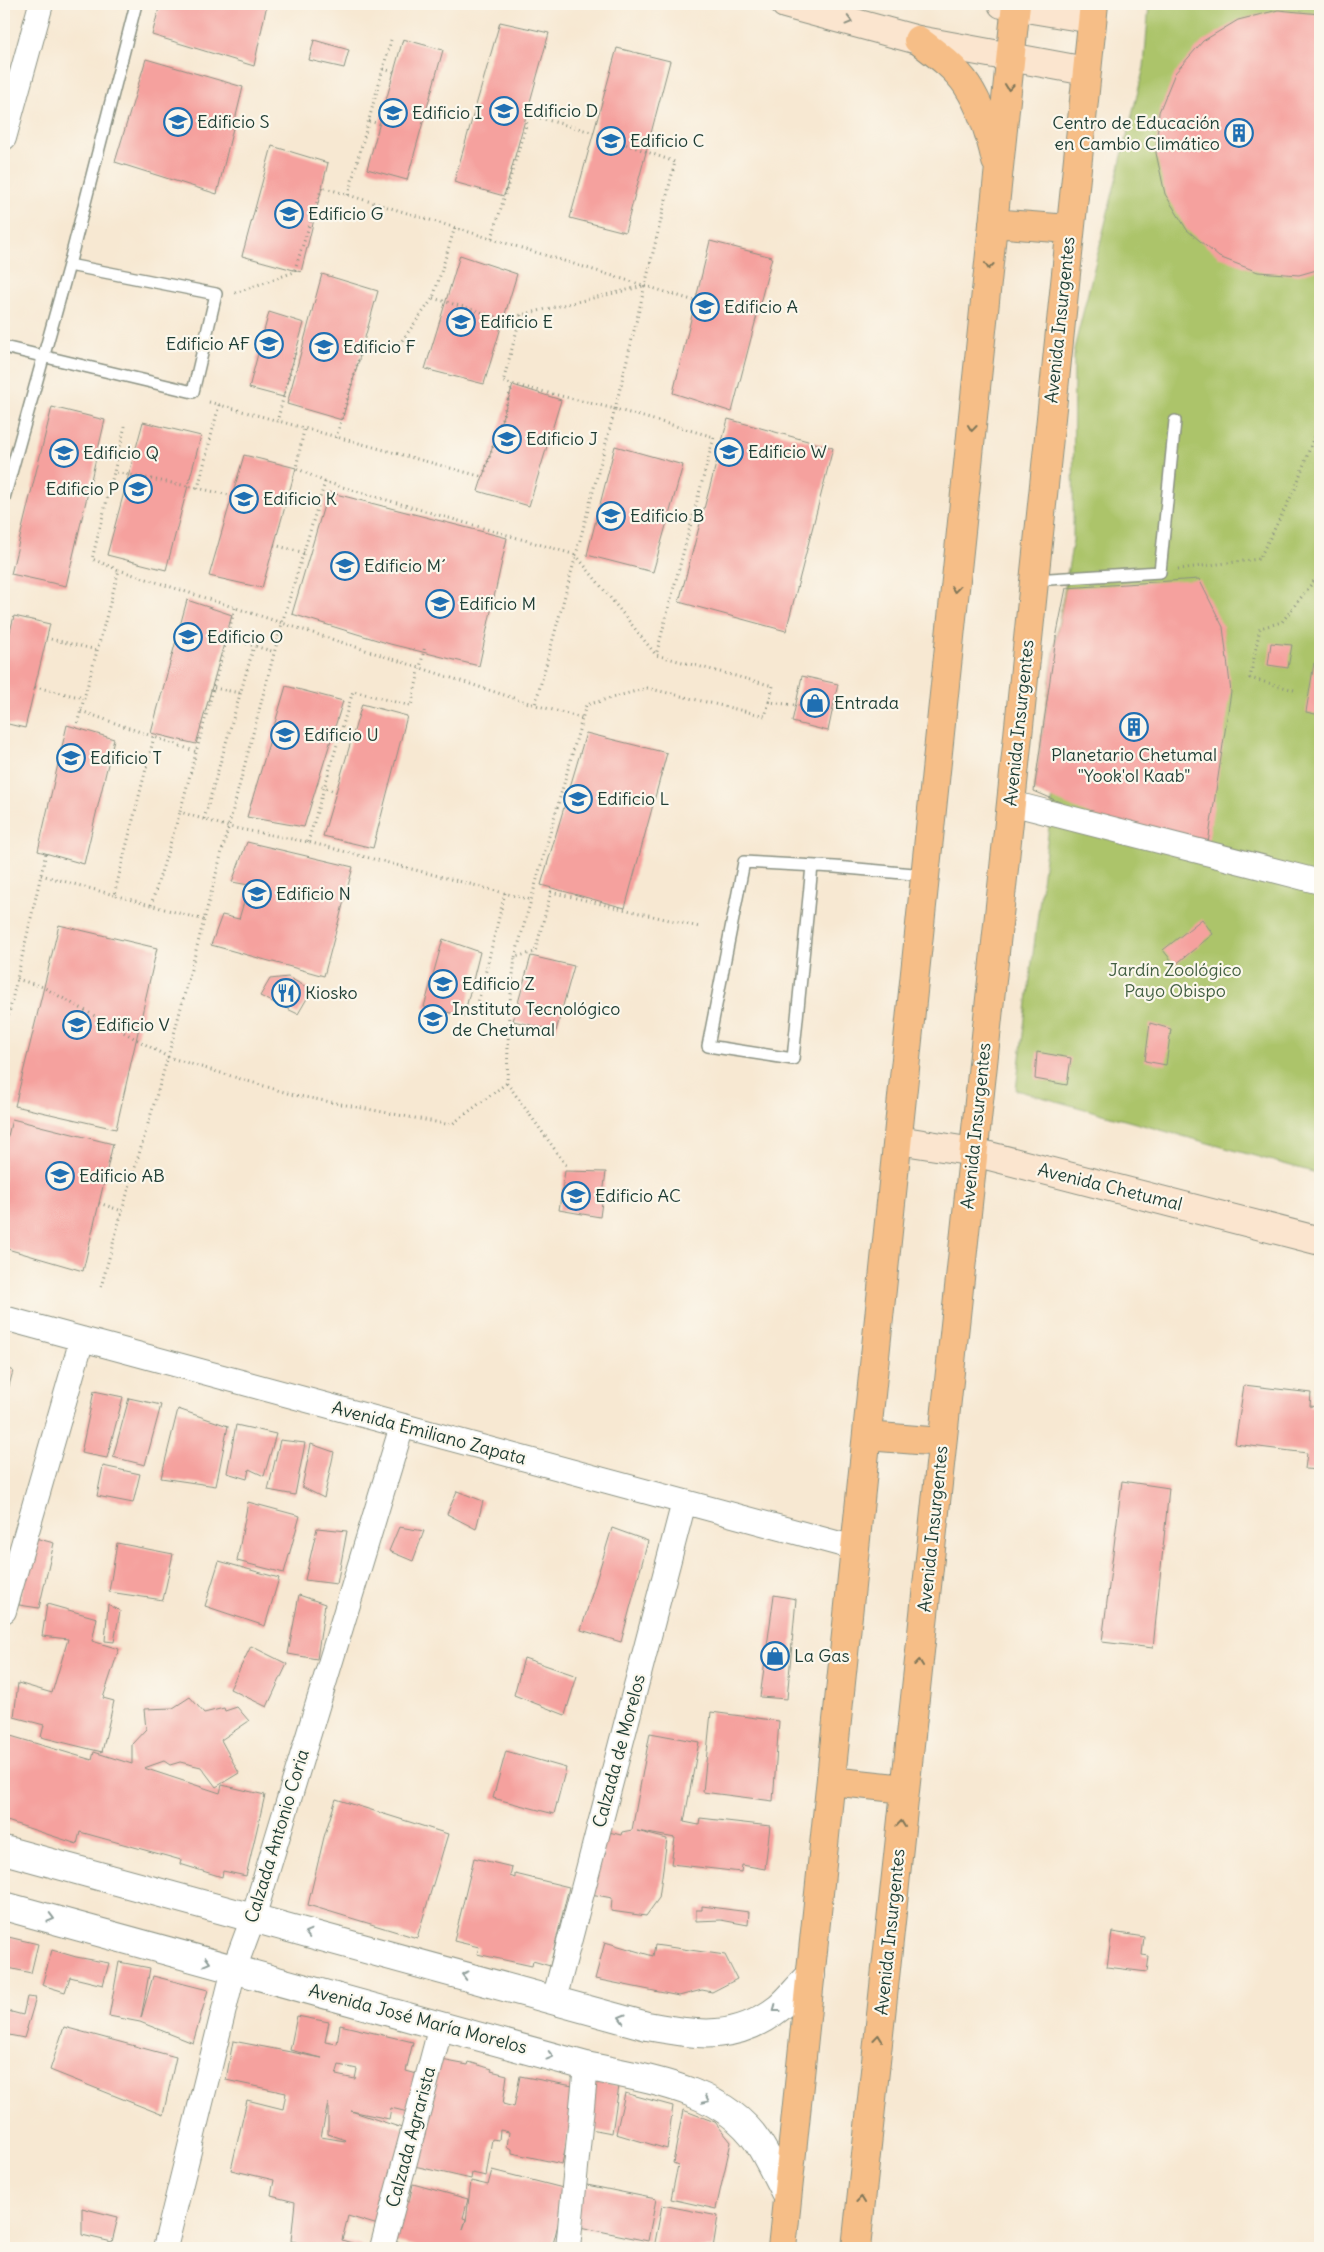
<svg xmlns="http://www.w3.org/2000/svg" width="1324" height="2252" font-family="Delius,sans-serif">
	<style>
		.green { fill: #acc46a; stroke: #66804f }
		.building { fill: #f5a19e; fill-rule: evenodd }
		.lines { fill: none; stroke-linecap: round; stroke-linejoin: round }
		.service-casing { stroke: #8b9283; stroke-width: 14 }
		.minor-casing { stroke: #8b9283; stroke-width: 26 }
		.tertiary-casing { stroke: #8b9283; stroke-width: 30 }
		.secondary-casing { stroke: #8b9283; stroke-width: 30 }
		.primary-casing { stroke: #8b9283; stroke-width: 30 }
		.path { stroke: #8b9283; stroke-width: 3; stroke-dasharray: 1 4; stroke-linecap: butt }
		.service { stroke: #fff; stroke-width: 11 }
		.minor { stroke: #fff; stroke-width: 24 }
		.tertiary { stroke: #fff; stroke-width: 28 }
		.secondary { stroke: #fbe5cf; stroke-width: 28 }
		.primary { stroke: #f6be87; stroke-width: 28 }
		.oneway { stroke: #8d9182 }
		.oneway2 { stroke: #807759 }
		.oneway3 { stroke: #8f9e9a }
		.labels { text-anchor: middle; stroke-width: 4.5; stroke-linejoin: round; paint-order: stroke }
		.poi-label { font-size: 18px; fill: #1f3d34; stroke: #fbf7ec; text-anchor: start }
		.street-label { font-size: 18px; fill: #1f3d34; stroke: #fbf7ec }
		.park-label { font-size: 18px; fill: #425f42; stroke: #fbf7ec }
	</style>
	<rect width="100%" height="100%" fill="#fbf7ec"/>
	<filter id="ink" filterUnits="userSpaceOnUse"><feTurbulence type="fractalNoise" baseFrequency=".02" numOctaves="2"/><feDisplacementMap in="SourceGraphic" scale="10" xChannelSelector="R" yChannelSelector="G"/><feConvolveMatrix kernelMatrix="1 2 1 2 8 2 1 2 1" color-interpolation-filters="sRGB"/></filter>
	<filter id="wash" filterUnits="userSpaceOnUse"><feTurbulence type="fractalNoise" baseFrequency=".0096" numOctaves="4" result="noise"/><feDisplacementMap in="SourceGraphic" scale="20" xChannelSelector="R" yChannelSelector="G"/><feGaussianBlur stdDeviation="1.12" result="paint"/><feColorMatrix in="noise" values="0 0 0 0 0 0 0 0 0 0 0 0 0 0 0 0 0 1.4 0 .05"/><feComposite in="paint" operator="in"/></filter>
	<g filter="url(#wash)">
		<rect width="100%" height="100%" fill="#f7e8d2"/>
		<path class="green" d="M1149 4H1320V1174L1016 1090 1053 794 1034 791 1056 638 1073 540 1074 349 1144 67Z"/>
		<g id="blocks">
			<path class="building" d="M160 4H267L254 66 152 35Z
				M1278 10 1320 14V269L1299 275 1258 272 1219 257 1187 230 1165 194 1156 153 1159 112 1175 73 1203 41 1238 20Z
				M500 22 549 33 504 196 454 182Z
				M403 39 443 50 407 180 367 169Z
				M314 40 349 50 344 68 309 60Z
				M617 48 670 61 625 232 570 218Z
				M146 59 243 87 217 194 115 162Z
				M272 146 328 163 301 272 242 256Z
				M710 241 772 257 732 412 673 393Z
				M460 255 517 274 484 384 425 369Z
				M322 274 378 291 342 420 287 404Z
				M269 312 304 323 283 397 249 388Z
				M513 385 561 400 529 506 478 491Z
				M52 407 105 420 66 586 11 574Z
				M728 419 833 448 786 631 679 602Z
				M143 422 201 436 166 570 107 555Z
				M615 446 683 465 653 572 587 555Z
				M244 455 296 468 262 588 209 576Z
				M328 492 507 538 479 666 390 644 292 614Z
				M1199 579 1223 627 1231 692 1208 843 1097 818 1034 791 1056 638 1066 588Z
				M187 600 232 615 196 744 151 733Z
				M14 616 50 624 25 728 4 723V655Z
				M1271 643 1292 645 1288 668 1268 665Z
				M1314 663H1320V715L1306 712Z
				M802 676 838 684 828 731 792 722Z
				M286 686 343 701 304 827 247 817Z
				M362 704 407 716 373 848 323 836Z
				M67 725 114 739 84 864 38 851Z
				M586 733 667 753 625 908 541 885Z
				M247 842 353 867 324 976 211 945 222 915 239 919 249 885 232 882Z
				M1202 919 1213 934 1175 965 1163 950Z
				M59 925 157 948 116 1129 15 1106Z
				M443 939 480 952 464 1016 424 1007Z
				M531 956 574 966 556 1031 513 1021Z
				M288 977 312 990 298 1014 260 996 270 979Z
				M1150 1023 1171 1029 1166 1065 1145 1061Z
				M1037 1052 1071 1058 1067 1085 1035 1079Z
				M12 1119 113 1144 83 1271 4 1248V1153Z
				M565 1171 606 1172 600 1217 559 1210Z
				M4 1367 13 1371 4 1404Z
				M1244 1385 1311 1393 1310 1406 1320 1407V1470L1305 1469 1307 1453 1235 1444Z
				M94 1391 123 1397 107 1458 81 1453Z
				M129 1398 161 1405 145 1465 113 1457Z
				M178 1409 228 1426 216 1486 161 1478Z
				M236 1425 276 1434 264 1476 249 1469 247 1479 227 1473Z
				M280 1440 305 1443 295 1495 268 1490Z
				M311 1444 334 1452 324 1498 302 1487Z
				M103 1466 140 1474 133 1503 97 1496Z
				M1122 1481 1169 1488 1153 1648 1102 1642Z
				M457 1491 483 1501 476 1529 447 1514Z
				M248 1502 300 1516 284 1573 237 1561Z
				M399 1527 424 1531 413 1561 389 1551Z
				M317 1528 347 1531 337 1584 305 1580Z
				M612 1528 648 1541 621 1642 581 1630Z
				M35 1538 54 1543 39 1608 19 1605Z
				M117 1543 173 1554 163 1600 109 1592Z
				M219 1561 279 1578 265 1626 205 1606Z
				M299 1595 325 1604 317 1659 288 1654Z
				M774 1595 796 1599 787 1699 760 1697Z
				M47 1604 97 1618 92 1641 119 1649 103 1698 114 1701 102 1752 41 1737 44 1725 14 1717 18 1683 52 1693 68 1639 42 1636Z
				M108 1604 120 1611 114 1642 105 1641Z
				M251 1646 287 1664 267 1707 230 1689Z
				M524 1658 577 1676 565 1715 514 1695Z
				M190 1697 204 1713 224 1708 225 1711 237 1707 249 1721 221 1740 239 1773 216 1787 201 1767 180 1762 170 1765 164 1761 144 1768 220 1793 222 1785 265 1795 246 1876 223 1871 222 1877 180 1864 181 1860 80 1832 77 1844 4 1820V1734L92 1760 94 1752 132 1764V1744L146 1729 144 1709 173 1708Z
				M711 1712 779 1721 773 1801 703 1792Z
				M650 1733 699 1742 684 1822 699 1825 700 1818 770 1826 765 1869 742 1865 741 1872 671 1864 675 1838 637 1831 667 1839 659 1898 646 1916 611 1911 612 1898 591 1894 605 1831 621 1835 622 1832 632 1830Z
				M506 1751 566 1768 554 1814 493 1798Z
				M336 1799 448 1834 417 1938 308 1905 324 1837Z
				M474 1858 512 1867 510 1876 515 1878V1874L569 1887 550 1966 533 1961 532 1966 477 1954 479 1947 454 1941Z
				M702 1906 749 1912 748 1925 721 1920 696 1921V1910H702Z
				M1112 1932 1144 1937 1142 1955 1149 1956 1147 1972 1107 1967Z
				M4 1936 38 1944 31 1973 4 1967Z
				M605 1942 653 1956 655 1945 725 1955 737 1979 712 1992 702 1990 679 1996 595 1979Z
				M52 1950 76 1957 109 1963 103 1985 70 1977 65 1992 42 1985Z
				M119 1962 150 1968 141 2018 153 1976 208 1990 193 2043 140 2022 109 2016Z
				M27 1997 36 1998 24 2038 4 2034V2010L23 2015Z
				M297 2016 329 2022 325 2042 337 2044 340 2025 413 2042 406 2071 417 2074 408 2112 391 2108 389 2119 351 2111 408 2130 378 2225 348 2216 342 2240 368 2248H286L287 2246 294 2247 296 2242 291 2241 295 2202 271 2196 274 2180 231 2170 247 2100 283 2109 286 2093 226 2080 233 2041 322 2058 290 2050ZM339 2065 357 2069 355 2079 336 2075ZM328 2103V2134L346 2140 345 2141 321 2137Z
				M64 2027 176 2057 163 2115 50 2070Z
				M436 2059 468 2065 469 2062 492 2069 491 2071 507 2075 503 2104 514 2107 520 2076 578 2087 562 2164 512 2153V2149L507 2147 509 2132 500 2130 499 2140 492 2139 486 2176 472 2173 471 2179 410 2165Z
				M592 2081 619 2086 612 2133 585 2128Z
				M625 2093 673 2106 667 2149 616 2134Z
				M683 2110 715 2122 731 2142 716 2209 671 2199 678 2165 673 2163Z
				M492 2170 567 2189 552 2248H424L388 2240 399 2199 409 2202 413 2184 468 2199 463 2218 466 2219 463 2229 466 2221 471 2181 488 2185Z
				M582 2184 656 2199 648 2241 575 2226Z
				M662 2205 718 2216 713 2248H654Z
				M82 2208 118 2217 112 2242 82 2235Z"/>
		</g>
	</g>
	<g filter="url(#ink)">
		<use href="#blocks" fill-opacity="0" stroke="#8b9283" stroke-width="1"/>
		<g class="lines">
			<defs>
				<path id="service" d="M4 77 18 82
					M4 347 193 392 216 294 69 265
					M4 498 69 265 136 4
					M1034 580 1160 572 1175 421
					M812 866 793 1059 708 1046 744 862 835 867 925 875"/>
				<path id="minor" d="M4 138 41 4
					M1011 803 1320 882
					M4 1318 855 1548
					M4 1611 82 1339
					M554 2000 684 1502
					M165 2248 234 1969 253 1918 402 1426
					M382 2248 441 2026
					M568 2248 586 2066"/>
				<path id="tertiary" d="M4 1850 647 2026C698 2035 735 2042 779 2008 790 1999 800 1985 811 1975
					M4 1906 586 2066C645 2079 722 2088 758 2142 769 2159 778 2179 787 2196"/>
				<path id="secondary" d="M785 4 918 40 1086 71
					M1002 4 1092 19
					M898 1140 974 1152 1320 1241"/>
				<path id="primary" d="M918 40C935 53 955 67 967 85 982 108 990 134 996 161
					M993 223 1069 229
					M867 1436 942 1442
					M831 1781 905 1789
					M782 2248 1016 4
					M856 2248 1011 803 1094 4"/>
			</defs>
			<use href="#service" class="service-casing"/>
			<use href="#minor" class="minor-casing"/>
			<use href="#tertiary" class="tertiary-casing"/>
			<use href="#secondary" class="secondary-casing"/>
			<use href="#primary" class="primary-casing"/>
			<path class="path" d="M383 69 394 72
				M369 121 380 124
				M348 195 391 40
				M492 238 529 115 595 133 675 162 615 409 714 437 656 655
				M235 293 294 272 322 187 695 301
				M433 298 504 319 644 286
				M521 315 503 382 615 409 576 555 656 655 773 686 769 702
				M209 402 483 477 513 384
				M219 405 198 488 233 496
				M277 422 295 353
				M125 426 114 472 198 488
				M304 430 296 468 325 482 576 555 535 705 582 718
				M1316 432 1320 436
				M336 438 362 348 401 342 433 298 455 227
				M325 482 282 623 535 705
				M274 545 305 553
				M1178 569 1259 559 1295 489 1320 420
				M235 608 180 812 229 827 308 842 531 900
				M46 638 97 650
				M227 638 275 652
				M35 687 84 698
				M214 688 240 693
				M1294 690 1250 678 1260 628 1282 622 1320 573
				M81 711 197 752
				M76 728 119 570 92 559 114 472
				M333 733 352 739
				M154 737 114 895 204 920
				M317 784 336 792
				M204 819 254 646
				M308 842 353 691 411 706 425 646
				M41 875 114 895
				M505 893 478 1003 509 1011
				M151 905 180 812
				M515 957 586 705 647 688 765 716 769 702 802 706
				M17 979 43 987 168 1057 294 1095 451 1125 507 1083
				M473 979 483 981
				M4 1035 46 853
				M566 1165 507 1083 509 1011 515 957 535 952 551 892 699 927
				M99 1203 122 1211 168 1057 282 623 119 570
				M101 1287 122 1211"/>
			<use href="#service" class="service"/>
			<use href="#minor" class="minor"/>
			<use href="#tertiary" class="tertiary"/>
			<use href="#secondary" class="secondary"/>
			<use href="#primary" class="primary"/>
		</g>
		<defs><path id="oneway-chevron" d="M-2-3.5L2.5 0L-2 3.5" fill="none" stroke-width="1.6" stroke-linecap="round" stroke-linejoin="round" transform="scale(1.25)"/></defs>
		<use class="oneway" href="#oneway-chevron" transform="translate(849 21) rotate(15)"/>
		<g class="oneway2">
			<use href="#oneway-chevron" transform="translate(1009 87) rotate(96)"/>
			<use href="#oneway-chevron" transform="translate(989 266) rotate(96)"/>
			<use href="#oneway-chevron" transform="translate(972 428) rotate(96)"/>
			<use href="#oneway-chevron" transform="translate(955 589) rotate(96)"/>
			<use href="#oneway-chevron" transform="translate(919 1663) rotate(-84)"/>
			<use href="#oneway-chevron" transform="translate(901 1824) rotate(-84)"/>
			<use href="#oneway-chevron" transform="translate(878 2038) rotate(-84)"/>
			<use href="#oneway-chevron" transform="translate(861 2200) rotate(-84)"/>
		</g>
		<g class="oneway3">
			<use href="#oneway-chevron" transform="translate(51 1918) rotate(15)"/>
			<use href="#oneway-chevron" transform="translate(308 1933) rotate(-165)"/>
			<use href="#oneway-chevron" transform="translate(207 1962) rotate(15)"/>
			<use href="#oneway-chevron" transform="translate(465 1975) rotate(-165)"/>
			<use href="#oneway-chevron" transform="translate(776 2009) rotate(143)"/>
			<use href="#oneway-chevron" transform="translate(622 2018) rotate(-164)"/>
			<use href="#oneway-chevron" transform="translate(550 2056) rotate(15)"/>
			<use href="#oneway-chevron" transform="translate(706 2100) rotate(26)"/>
		</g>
	</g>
	<defs>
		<symbol id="university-ring" viewBox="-11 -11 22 22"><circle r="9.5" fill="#fbf7ec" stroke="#1f6fb2" stroke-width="1.5"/><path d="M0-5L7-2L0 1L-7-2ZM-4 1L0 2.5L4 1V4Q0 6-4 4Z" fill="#1f6fb2"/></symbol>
		<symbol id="building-ring" viewBox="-11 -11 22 22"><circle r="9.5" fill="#fbf7ec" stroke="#1f6fb2" stroke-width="1.5"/><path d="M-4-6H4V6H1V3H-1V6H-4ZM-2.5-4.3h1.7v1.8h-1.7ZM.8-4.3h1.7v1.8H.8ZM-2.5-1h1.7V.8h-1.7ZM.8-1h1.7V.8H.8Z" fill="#1f6fb2"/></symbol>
		<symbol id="shop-ring" viewBox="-11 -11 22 22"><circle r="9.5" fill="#fbf7ec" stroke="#1f6fb2" stroke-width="1.5"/><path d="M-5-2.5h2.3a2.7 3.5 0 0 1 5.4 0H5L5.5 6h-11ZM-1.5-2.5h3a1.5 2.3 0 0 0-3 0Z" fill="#1f6fb2"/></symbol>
		<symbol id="restaurant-ring" viewBox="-11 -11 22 22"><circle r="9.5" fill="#fbf7ec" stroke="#1f6fb2" stroke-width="1.5"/><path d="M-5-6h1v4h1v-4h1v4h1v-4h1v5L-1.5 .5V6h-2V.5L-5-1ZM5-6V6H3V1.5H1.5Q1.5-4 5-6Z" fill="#1f6fb2"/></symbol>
	</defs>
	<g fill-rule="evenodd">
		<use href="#university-ring" x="488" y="95" width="32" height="32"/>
		<use href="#university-ring" x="377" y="97" width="32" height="32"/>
		<use href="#university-ring" x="162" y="106" width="32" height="32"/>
		<use href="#building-ring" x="1223" y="117" width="32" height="32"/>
		<use href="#university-ring" x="595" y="125" width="32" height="32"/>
		<use href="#university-ring" x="273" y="198" width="32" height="32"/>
		<use href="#university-ring" x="689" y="291" width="32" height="32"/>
		<use href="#university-ring" x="445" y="306" width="32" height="32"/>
		<use href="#university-ring" x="253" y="328" width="32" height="32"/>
		<use href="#university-ring" x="308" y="331" width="32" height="32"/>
		<use href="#university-ring" x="491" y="423" width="32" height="32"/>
		<use href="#university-ring" x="713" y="436" width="32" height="32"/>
		<use href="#university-ring" x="48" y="437" width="32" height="32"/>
		<use href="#university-ring" x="122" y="473" width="32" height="32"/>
		<use href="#university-ring" x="228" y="483" width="32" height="32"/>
		<use href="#university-ring" x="595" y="500" width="32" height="32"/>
		<use href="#university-ring" x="329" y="550" width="32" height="32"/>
		<use href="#university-ring" x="424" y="588" width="32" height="32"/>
		<use href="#university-ring" x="172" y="621" width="32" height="32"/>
		<use href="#shop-ring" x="799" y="687" width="32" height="32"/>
		<use href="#building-ring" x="1118" y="711" width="32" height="32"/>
		<use href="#university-ring" x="269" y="719" width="32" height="32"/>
		<use href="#university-ring" x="55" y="742" width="32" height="32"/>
		<use href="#university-ring" x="562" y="783" width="32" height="32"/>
		<use href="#university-ring" x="241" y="878" width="32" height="32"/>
		<use href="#university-ring" x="427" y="968" width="32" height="32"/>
		<use href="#restaurant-ring" x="270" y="977" width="32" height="32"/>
		<use href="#university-ring" x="417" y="1003" width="32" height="32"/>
		<use href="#university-ring" x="61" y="1009" width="32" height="32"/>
		<use href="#university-ring" x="44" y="1160" width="32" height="32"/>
		<use href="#university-ring" x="560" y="1180" width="32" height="32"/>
		<use href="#shop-ring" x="759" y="1640" width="32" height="32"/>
	</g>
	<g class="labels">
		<g class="poi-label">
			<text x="523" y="117">Edificio D</text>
			<text x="412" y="119">Edificio I</text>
			<text x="197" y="128">Edificio S</text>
			<text x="1220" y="129" text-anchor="end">Centro de Educación<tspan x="1220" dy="21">en Cambio Climático</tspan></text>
			<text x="630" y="147">Edificio C</text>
			<text x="308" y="220">Edificio G</text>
			<text x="724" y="313">Edificio A</text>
			<text x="480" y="328">Edificio E</text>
			<text x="250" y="350" text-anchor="end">Edificio AF</text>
			<text x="343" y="353">Edificio F</text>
			<text x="526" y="445">Edificio J</text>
			<text x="748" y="458">Edificio W</text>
			<text x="83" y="459">Edificio Q</text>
			<text x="119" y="495" text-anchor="end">Edificio P</text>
			<text x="263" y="505">Edificio K</text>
			<text x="630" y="522">Edificio B</text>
			<text x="364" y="572">Edificio M´</text>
			<text x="459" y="610">Edificio M</text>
			<text x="207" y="643">Edificio O</text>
			<text x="834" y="709">Entrada</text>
			<text x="304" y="741">Edificio U</text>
			<text x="1134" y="761" text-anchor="middle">Planetario Chetumal<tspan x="1134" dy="21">"Yook'ol Kaab"</tspan></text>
			<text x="90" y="764">Edificio T</text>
			<text x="597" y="805">Edificio L</text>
			<text x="276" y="900">Edificio N</text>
			<text x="462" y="990">Edificio Z</text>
			<text x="305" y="999">Kiosko</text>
			<text x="452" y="1015">Instituto Tecnológico<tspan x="452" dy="21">de Chetumal</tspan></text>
			<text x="96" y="1031">Edificio V</text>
			<text x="79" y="1182">Edificio AB</text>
			<text x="595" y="1202">Edificio AC</text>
			<text x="794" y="1662">La Gas</text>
		</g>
		<g class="street-label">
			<text transform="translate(1060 320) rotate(-84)" y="6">Avenida Insurgentes</text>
			<text transform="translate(1019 723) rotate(-84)" y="6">Avenida Insurgentes</text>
			<text transform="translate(976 1126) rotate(-84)" y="6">Avenida Insurgentes</text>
			<text transform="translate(1110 1187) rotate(14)" y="6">Avenida Chetumal</text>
			<text transform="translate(429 1433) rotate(15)" y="6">Avenida Emiliano Zapata</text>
			<text transform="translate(933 1529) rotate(-84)" y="6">Avenida Insurgentes</text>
			<text transform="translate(619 1751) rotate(-75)" y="6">Calzada de Morelos</text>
			<text transform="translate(277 1836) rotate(-73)" y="6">Calzada Antonio Coria</text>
			<text transform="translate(890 1932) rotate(-84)" y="6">Avenida Insurgentes</text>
			<text transform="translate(418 2019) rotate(15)" y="6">Avenida José María Morelos</text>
			<text transform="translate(411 2137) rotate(-75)" y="6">Calzada Agrarista</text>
		</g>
		<g class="park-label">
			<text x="1175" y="976">Jardín Zoológico<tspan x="1175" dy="21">Payo Obispo</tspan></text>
		</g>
	</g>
	<rect width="1324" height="2252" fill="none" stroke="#fbf7ec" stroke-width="20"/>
</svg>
